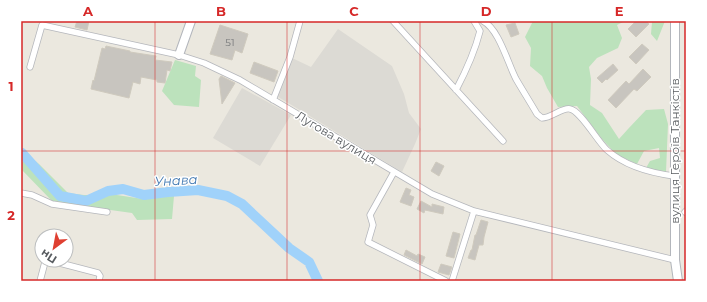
<svg xmlns="http://www.w3.org/2000/svg" width="707" height="302" font-family="Montserrat,sans-serif">
	<style>
		.industrial { fill: #dcdad4 }
		.green { fill: #bce2bc }
		.lines { fill: none; stroke-linecap: round; stroke-linejoin: round }
		.river { stroke: #a0d2fa; stroke-width: 10 }
		.building { fill: #c8c5bf; stroke: #cfcabe }
		.street-casing { stroke: #b5b7bc; stroke-width: 7 }
		.secondary-casing { stroke: #b3b6bc; stroke-width: 10 }
		.street { stroke: #fff; stroke-width: 5.5 }
		.secondary { stroke: #fff; stroke-width: 8 }
		.grid { fill: none; stroke: #d62828; stroke-width: 1; stroke-opacity: 0.55 }
		.labels { text-anchor: middle; stroke-width: 3; stroke-linejoin: round; paint-order: stroke }
		.number-label { font-size: 10px; fill: #747678 }
		.street-label { font-size: 12px; fill: #585c60; stroke: #fff }
		.water-label { font-size: 13px; font-style: italic; fill: #4279b2; stroke: #fff }
		.neatline { fill: none; stroke: #d62828; stroke-width: 1.5 }
		.grid-label { font-size: 13px; text-anchor: middle; font-weight: bold; fill: #d62828 }
	</style>
	<rect width="100%" height="100%" fill="#ebe8df"/>
	<path class="industrial" d="M338 29 392 66 404 94 409 113 421 129 415 144 402 172 275 95 290 57 311 67Z
		M242 88 291 115 260 166 213 138Z"/>
	<path class="green" d="M533 21H625L617 25 622 38 618 48 597 58 589 67 591 79 590 105 602 113 619 139 628 129 646 110 664 109 668 124 666 172 646 168 650 161 660 158 659 148 644 151 637 164 617 155 602 139 577 106 558 107 547 88 542 76 530 66 531 48 525 37Z
		M645 21H665L657 41 651 34 652 22Z
		M175 60 196 66 195 76 201 80 199 107 174 105 162 91Z
		M27 154 39 164 68 193 84 195H117L143 199 174 196 172 219 137 220 132 213 53 202 21 169V164Z"/>
	<g class="lines">
		<path class="river" d="M21 154 22 153 60 196 86 201 108 191 123 189 144 195 168 192 198 190 227 196 242 204 289 248 309 262 318 281"/>
	</g>
	<path class="building" d="M77 21H89L87 30 75 27Z
		M636 21H646L649 24 636 37 628 29Z
		M515 23 519 34 511 37 506 25Z
		M220 25 248 34 242 53 235 50 232 60 210 54Z
		M642 44 649 50 636 64 629 57Z
		M106 46 130 51V52L156 56 155 60 172 62 170 71 167 70 165 83 157 82V80L141 77 140 84 133 82 129 98 91 89 93 80 94 81 102 48 105 49Z
		M254 62 278 71 274 82 250 73Z
		M613 64 618 70 607 80 606 79 602 83 597 78Z
		M643 69 651 77 637 91 634 89 616 108 608 100 626 81 629 84Z
		M221 76 235 83 222 104 219 79Z
		M436 162 444 166 439 176 431 171Z
		M406 188 411 190 409 195 414 197 411 206 400 202Z
		M421 201 432 207V204L444 207 443 214 425 210 424 213 417 209Z
		M481 220 488 222 484 237 483 245H479L475 260 468 258 471 250H472L475 235H476Z
		M453 232 460 234 454 258 446 256Z
		M406 250 417 256 418 254 425 257 422 264 404 255Z
		M441 264 452 267 449 275 438 272Z"/>
	<g class="lines">
		<defs>
			<path id="street" d="M393 21 503 141
				M483 21C499 29 508 64 516 79 523 91 530 102 537 114L542 118C551 118 563 107 570 109 581 111 597 141 607 150 625 166 651 173 674 176
				M30 67 42 25 179 55 204 63 240 80 432 194 474 211 675 260
				M456 90C466 71 475 51 480 31L474 21
				M273 100 290 57 300 21
				M394 172 370 215 373 225 368 242 446 281
				M21 193 32 195 52 204 107 212
				M685 212 686 211
				M40 281 45 262 48 260 98 273 100 276 99 281
				M452 281 474 211"/>
			<path id="secondary" d="M675 21V260L678 281
				M179 55 191 21"/>
		</defs>
		<use href="#street" class="street-casing"/>
		<use href="#secondary" class="secondary-casing"/>
		<use href="#street" class="street"/>
		<use href="#secondary" class="secondary"/>
	</g>
	<path class="grid" d="M155 21V281M287 21V281M420 21V281M552 21V281M21 151H686"/>
	<g class="labels">
		<g class="number-label">
			<text x="230" y="46">51</text>
		</g>
		<g class="street-label">
			<text transform="translate(336 138) rotate(31)" y="4">Лугова вулиця</text>
			<text transform="translate(675 151) rotate(-90)" y="4">вулиця Героїв Танкістів</text>
		</g>
		<g class="water-label">
			<text transform="translate(176 180) rotate(-3)" y="5">Унава</text>
		</g>
	</g>
	<rect width="707" height="302" fill="none" stroke="#ffffff" stroke-width="44"/>
	<g transform="translate(54 248) rotate(212)"><circle r="19" fill="#ffffff" stroke="#bcbebf"/>
	<path d="M0-3L7 15L0 10L-7 15Z" fill="#df3f31"/>
	<text y="-6" font-size="11" font-weight="bold" text-anchor="middle" fill="#585c60">Пн</text>
	</g>
	<rect x="22" y="22" width="663" height="258" class="neatline"/>
	<g class="grid-label">
		<text x="88" y="16">A</text>
		<text x="221" y="16">B</text>
		<text x="354" y="16">C</text>
		<text x="486" y="16">D</text>
		<text x="619" y="16">E</text>
		<text x="11" y="91">1</text>
		<text x="11" y="220">2</text>
	</g>
</svg>
